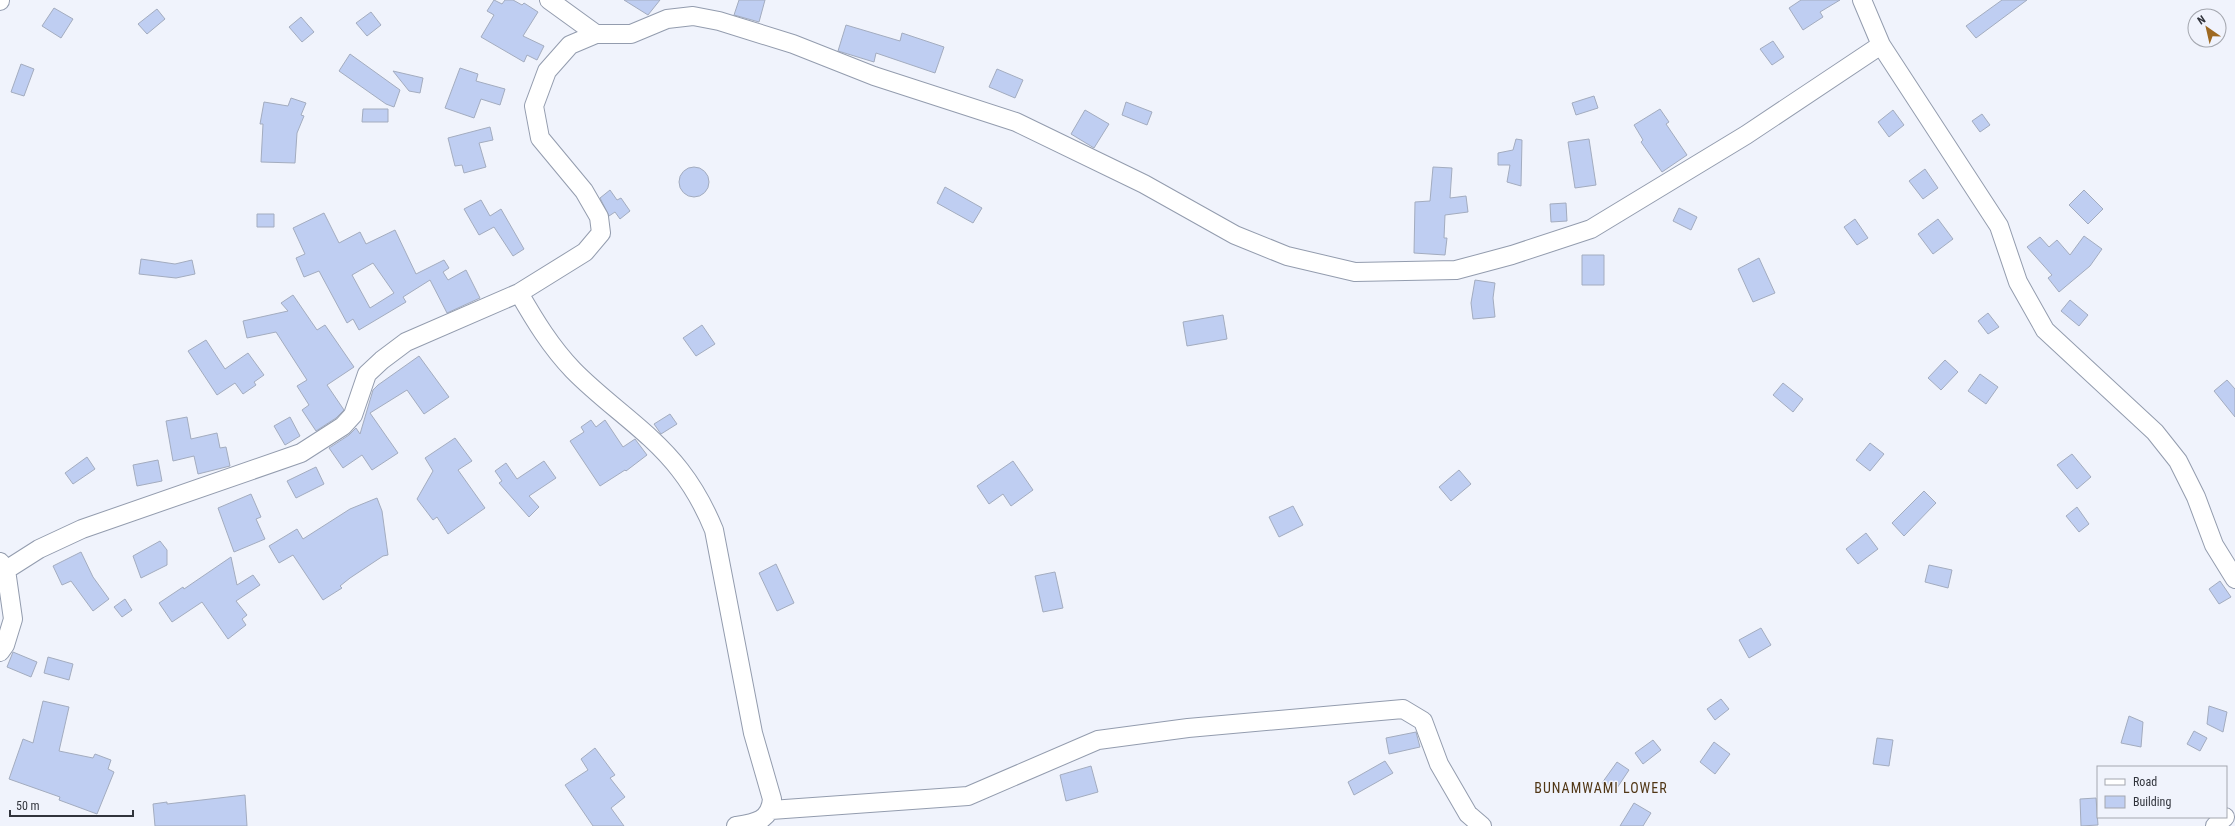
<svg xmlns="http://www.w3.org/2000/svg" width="2235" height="826" font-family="'Roboto Condensed',sans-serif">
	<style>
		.building { fill: #bfcef2; stroke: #a3acbf; fill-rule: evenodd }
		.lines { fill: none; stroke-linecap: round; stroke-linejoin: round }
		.minor-casing { stroke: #939cae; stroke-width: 20 }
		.minor { stroke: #fff; stroke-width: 18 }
		.labels { text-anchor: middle; stroke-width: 3; stroke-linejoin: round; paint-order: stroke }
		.quarter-label { font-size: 14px; letter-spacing: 1px; fill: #503615; stroke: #f0f3fc }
	</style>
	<rect width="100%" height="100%" fill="#f0f3fc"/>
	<path class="building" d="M494 0 502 4 505 0H513L522 5 524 3 538 12 523 36 544 46 537 60 527 55 524 62 481 37 494 15 487 11Z
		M624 0H660L648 15Z
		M739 0H765L759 22 734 15Z
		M1801 0H1840L1820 12 1823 17 1803 30 1789 8Z
		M2002 0H2027L1976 38 1966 26Z
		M54 8 73 19 61 38 42 26Z
		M157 9 165 19 147 34 138 24Z
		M371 12 381 25 367 36 356 23Z
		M301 17 314 32 302 42 289 27Z
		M846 25 900 41 902 33 944 47 935 73 876 53 874 62 838 51Z
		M1773 41 1784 57 1772 65 1760 49Z
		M350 54 400 90 394 107 386 104 339 71Z
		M21 64 34 69 24 96 11 92Z
		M460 68 478 74 476 81 505 89 500 105 481 99 474 118 445 108Z
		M997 69 1023 80 1015 98 989 87Z
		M393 71 423 78 420 93 409 91Z
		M1594 96 1598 108 1576 115 1572 103Z
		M291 98 306 103 301 115 304 116 297 133 295 163 261 162 263 124H260L264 102 288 106Z
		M1126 102 1152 112 1147 125 1122 115Z
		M363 109H388V122H362Z
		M1660 109 1669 122 1666 124 1687 155 1662 172 1641 142 1643 140 1634 125Z
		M1085 110 1109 124 1094 148 1071 134Z
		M1893 110 1904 125 1889 137 1878 122Z
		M1982 114 1990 125 1980 132 1972 121Z
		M490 127 493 140 479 143 486 167 464 173 462 165 455 166 448 138Z
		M1516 139 1522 140 1521 186 1507 182 1510 165H1498V153L1513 150Z
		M1589 139 1596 185 1575 188 1568 142Z
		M679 182a15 15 0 1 1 30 0a15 15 0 1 1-30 0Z
		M1433 167 1452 168 1450 198 1466 196 1468 212 1445 215 1444 238H1447L1445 255 1414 253 1415 202 1430 201Z
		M1925 169 1938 188 1923 199 1909 181Z
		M945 187 982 208 973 223 937 203Z
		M610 190 617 200 621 198 630 211 620 219 615 212 609 216 600 198Z
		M2084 190 2103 209 2088 224 2069 205Z
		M481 200 490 216 501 209 524 249 513 256 494 227 479 235 464 209Z
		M1566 203 1567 221 1551 222 1550 204Z
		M1679 208 1697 217 1691 230 1673 221Z
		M324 213 339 243 360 232 366 244 395 230 416 274 444 260 449 268 443 272 448 280 466 270 480 298 447 313 430 280 403 297 406 302 359 330 353 319 347 323 319 271 304 277 296 258 305 254 293 228ZM373 263 394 293 370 308 352 275Z
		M257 214H274V227H257Z
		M1855 219 1868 238 1857 245 1844 227Z
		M1938 219 1953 239 1933 254 1918 234Z
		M2084 236 2102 249 2090 266 2059 292 2048 278 2052 275 2027 247 2040 237 2049 247 2057 240 2070 255Z
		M1582 255H1604V285H1582Z
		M1759 258 1775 293 1753 302 1738 269Z
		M141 259 175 264 192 260 195 274 176 278 139 274Z
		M1475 280 1495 283 1493 298 1495 317 1473 319 1471 303Z
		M293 295 317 330 325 325 354 367 327 385 344 410 336 418 316 431 302 410 309 405 297 386 307 380 276 332 247 338 243 321 288 311 281 303Z
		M2070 300 2088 315 2079 326 2061 311Z
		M1988 313 1999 327 1988 334 1978 321Z
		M1223 315 1227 339 1187 346 1183 322Z
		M702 325 715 344 696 356 683 338Z
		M206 340 225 369 248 353 264 375 254 382 256 385 243 394 235 383 217 395 188 351Z
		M419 356 449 397 424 414 407 390 370 413 398 453 372 470 362 455 343 468 329 448 349 435 356 428 360 434 373 390 378 385Z
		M1945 360 1958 372 1941 390 1928 378Z
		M1980 374 1998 387 1986 404 1968 391Z
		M2227 380 2235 389V417L2214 391Z
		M1783 383 1803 399 1793 412 1773 395Z
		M670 414 677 424 661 434 654 424Z
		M187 417 191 439 217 433 220 448 226 447 230 466 198 474 194 456 173 461 166 421Z
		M290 417 300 436 285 445 274 426Z
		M591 420 596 427 605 420 623 447 635 439 647 455 626 471 625 470 600 486 570 441 584 432 581 427Z
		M455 438 472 461 458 470 485 508 448 534 437 517 433 520 417 499 433 471 425 458Z
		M1870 443 1884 454 1870 471 1856 460Z
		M2072 454 2091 477 2077 489 2057 465Z
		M87 457 95 469 73 484 65 473Z
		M158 460 162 481 137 486 133 465Z
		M544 461 556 478 529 496 539 507 529 517 499 483 502 481 495 471 506 463 517 479Z
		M1013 461 1033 490 1011 506 1003 494 989 504 977 486Z
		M316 467 324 484 296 498 287 481Z
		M1459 470 1471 484 1451 501 1439 487Z
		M1924 491 1936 503 1904 536 1892 523Z
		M251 494 261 517 256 519 265 539 234 552 218 508Z
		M377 498 382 511 388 555 383 556 350 578 340 586 342 588 323 600 293 555 279 563 269 546 297 529 303 539 350 509Z
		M1293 506 1303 525 1279 537 1269 517Z
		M2077 507 2089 524 2079 532 2066 516Z
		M1866 533 1878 549 1858 564 1846 549Z
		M160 541 167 550V565L141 578 133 556Z
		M81 552 93 577 109 599 93 611 71 581 62 585 53 566Z
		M231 557 237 585 253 575 260 585 236 601 247 615 242 619 246 625 228 639 202 602 172 622 159 603 183 587 184 589Z
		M776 564 794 603 777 611 759 573Z
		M1929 565 1952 570 1948 588 1925 582Z
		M1055 572 1063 608 1043 612 1035 576Z
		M2220 581 2231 597 2219 604 2209 589Z
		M125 599 132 610 122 617 114 607Z
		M1761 628 1771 645 1749 658 1739 640Z
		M13 652 37 662 31 677 7 667Z
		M48 657 73 664 69 680 44 673Z
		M1721 699 1729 709 1715 720 1707 709Z
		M43 701 69 707 59 751 93 758 95 754 111 760 108 769 114 772 97 814 59 800 60 797 9 779 23 739 33 743Z
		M2209 706 2227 712 2223 732 2207 724Z
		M2129 716 2143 722 2141 747 2121 743Z
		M2194 731 2207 738 2200 751 2187 744Z
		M1416 732 1420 747 1389 754 1386 738Z
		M1877 738 1893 740 1889 766 1873 764Z
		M1653 740 1661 750 1643 764 1635 753Z
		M1714 742 1730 754 1715 774 1700 762Z
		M595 748 615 775 610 778 625 797 611 808 624 826H593L565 785 588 770 581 759Z
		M1385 761 1393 773 1354 795 1348 782Z
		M1617 762 1629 770 1615 791 1602 783Z
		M1091 766 1098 792 1066 801 1060 775Z
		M245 795 247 826H155L153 804 167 802V804Z
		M2096 798 2098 825 2081 826 2080 799Z
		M1634 803 1651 813 1643 826H1620Z"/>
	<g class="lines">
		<defs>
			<path id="minor" d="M549 0 596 34
				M1862 0 1881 45 1999 226 2018 282 2045 330 2155 432 2178 461 2196 497 2214 545 2235 579
				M0 1V0
				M519 293C535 321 551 347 573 370 607 405 650 431 680 470 694 488 705 508 714 530L753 733 772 799C770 821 755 823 736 826
				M0 562 6 570 13 619 5 645 0 652
				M6 570 39 549 82 529 301 453 343 426 353 415 367 374 382 360 406 342 519 293 585 252 601 233 599 217 584 191 540 138 534 106 547 71 570 45 596 34H631L667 19 693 16 719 21 793 44 874 76 1016 122 1144 184 1235 235 1287 256 1355 272 1456 270 1512 255 1591 229 1746 135 1881 45
				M771 810 968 796 1098 740 1188 728 1403 709 1423 721 1439 764 1468 814 1482 826
				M2215 826 2225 817"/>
		</defs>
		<use href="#minor" class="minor-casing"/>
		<use href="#minor" class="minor"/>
	</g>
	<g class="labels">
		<g class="quarter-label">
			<text x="1601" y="793">BUNAMWAMI LOWER</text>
		</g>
	</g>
	<rect x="2097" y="766" width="130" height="52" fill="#f0f3fc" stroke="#a4a7af"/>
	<rect x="2105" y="779" width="20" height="6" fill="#ffffff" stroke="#a4a7af"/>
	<text x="2133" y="786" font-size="12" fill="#31343c">Road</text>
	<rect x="2105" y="796" width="20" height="12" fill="#bfcef2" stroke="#a4a7af"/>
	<text x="2133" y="806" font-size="12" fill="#31343c">Building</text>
	<g transform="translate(2207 28) rotate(326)"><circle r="19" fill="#f0f3fc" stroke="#a4a7af"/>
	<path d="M0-3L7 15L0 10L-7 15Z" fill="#9e6921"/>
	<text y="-6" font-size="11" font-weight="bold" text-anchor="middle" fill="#31343c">N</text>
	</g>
	<path d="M10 810v6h123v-6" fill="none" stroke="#31343c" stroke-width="2"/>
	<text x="16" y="810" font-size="12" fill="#31343c" stroke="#f0f3fc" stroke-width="3" paint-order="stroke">50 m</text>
</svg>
